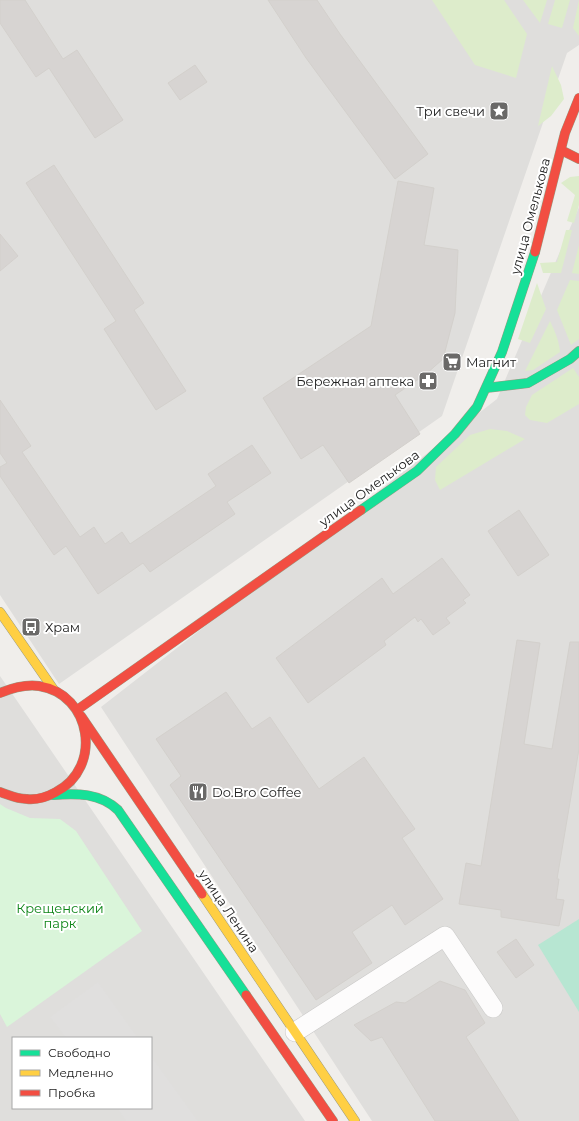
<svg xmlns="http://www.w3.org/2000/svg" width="579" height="1121" font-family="Montserrat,sans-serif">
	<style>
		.residential { fill: #dfdedc; fill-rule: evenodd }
		.grass { fill: #ddeccb }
		.park { fill: #daf5da }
		.pitch { fill: #b7e6d2 }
		.parking { fill: #e0dfde }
		.building { fill: #d7d4d2; stroke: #d3d0cc }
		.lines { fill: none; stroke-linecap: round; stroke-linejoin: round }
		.street-casing { stroke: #c9c8c7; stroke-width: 20 }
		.fast-casing { stroke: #999a82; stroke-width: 10 }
		.slow-casing { stroke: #999a82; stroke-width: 10 }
		.jam-casing { stroke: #999a82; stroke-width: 10 }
		.street { stroke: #fdfcfc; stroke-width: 19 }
		.fast { stroke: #16e098; stroke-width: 9 }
		.slow { stroke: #ffcf43; stroke-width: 9 }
		.jam { stroke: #f24e42; stroke-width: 9 }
		.labels { text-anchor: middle; stroke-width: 4; stroke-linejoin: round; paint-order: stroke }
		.poi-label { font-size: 13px; fill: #222; stroke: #fff; text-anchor: start }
		.street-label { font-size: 13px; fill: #222; stroke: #fff }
		.park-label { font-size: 13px; fill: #0c8416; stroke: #fff }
	</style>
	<rect width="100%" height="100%" fill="#f0eeeb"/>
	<path class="residential" d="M0 0H579V45L567 53 442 416 59 684 0 595Z
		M579 207V1121H372L101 707 497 399Z
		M0 676 305 1121H0ZM13 1038H151V1108H13Z"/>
	<path class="grass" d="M432 0H504L527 34 516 78 475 65Z
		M523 0H547L540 23Z
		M555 0H570L562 28 548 24Z
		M579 0V36L573 28Z
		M552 66 561 85 564 99 551 116 538 126Z
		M579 176V205L574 223 567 221 575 195 561 183 570 177Z
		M566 230H572L561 273H543L540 263 557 262Z
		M579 245V274L572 273Z
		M570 280 579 281V339L571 345 557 310Z
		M537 283 546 309 530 343 518 339Z
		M550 321C555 332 559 340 560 352L533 370 525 371Z
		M573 368 579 377V404L547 423 530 420 525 415 526 407 532 395Z
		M490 429 507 431 525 439 440 490 435 480 436 467 470 435Z"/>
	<path class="park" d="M0 804 6 808 30 818 60 819 76 831 142 931 7 1027 0 1014Z"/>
	<path class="pitch" d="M579 919V1012L538 945Z"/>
	<path class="parking" d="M98 982 138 1038H66L50 1017Z
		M151 1056 198 1121H126L117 1108H151Z"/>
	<path class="building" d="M0 0H25L63 59 77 50 123 120 95 138 49 68 36 77 0 23Z
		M268 0H317L340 34 428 154 395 179 306 58Z
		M195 65 207 82 180 100 168 83Z
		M54 165 144 303 134 310 186 391 156 410 104 329 116 321 26 183Z
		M398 181 434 188 424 245 458 250 455 313 443 359 426 374 395 395 420 434 349 483 323 445 301 459 263 398 371 326Z
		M0 234 18 256 0 271Z
		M0 400 31 446 22 452 80 537 94 527 105 544 122 532 130 544 216 486 208 474 252 445 271 473 227 502 235 514 150 572 143 563 98 594 66 546 54 555 0 476V467L7 463 0 453Z
		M519 510 549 555 518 576 488 531Z
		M442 558 470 595 463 600 466 603 446 618 450 623 433 635 421 619 418 622 415 617 384 641 386 645 308 703 276 658 382 578 393 594Z
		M517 640 540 643 524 744 552 749 570 642H579V749L557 879H559L556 899 564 900 559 926 501 917V910L459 904 466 863 481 866Z
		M226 692 252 729 270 717 319 789 364 757 415 829 402 838 443 899 405 925 392 905 352 932 372 963 316 1000 170 785 181 776 156 739Z
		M516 939 534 965 516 978 497 952Z
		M440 981 465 990 485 1023 466 1037 519 1121H435L382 1037 371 1041 354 1025 396 1002 405 1003Z"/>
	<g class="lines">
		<defs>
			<path id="street" d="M295 1032 445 936 493 1008"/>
			<path id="fast" d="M486 388 528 383 570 359 579 351
				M361 510 417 471 455 434 477 407 502 352 535 252
				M53 795C77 793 100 793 118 810L246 995"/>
			<path id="slow" d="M0 612 54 690
				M202 894 355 1121"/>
			<path id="jam" d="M561 150 579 159
				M535 252 565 133 579 98
				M0 693C12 688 25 684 39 686 92 694 103 768 56 792 47 797 37 800 27 799 17 799 9 795 0 792
				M77 710 361 510
				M81 716 202 894
				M246 995 333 1121"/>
		</defs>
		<use href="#street" class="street-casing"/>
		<use href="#fast" class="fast-casing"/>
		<use href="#slow" class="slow-casing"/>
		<use href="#jam" class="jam-casing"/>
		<use href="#street" class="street"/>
		<use href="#fast" class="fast"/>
		<use href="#slow" class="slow"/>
		<use href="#jam" class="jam"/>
	</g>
	<defs>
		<symbol id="sight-square" viewBox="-11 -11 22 22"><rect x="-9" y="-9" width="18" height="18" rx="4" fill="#6a6968" stroke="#fff"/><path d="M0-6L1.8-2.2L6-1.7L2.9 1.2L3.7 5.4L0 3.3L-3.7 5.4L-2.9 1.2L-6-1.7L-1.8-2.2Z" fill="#fff"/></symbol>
		<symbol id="supermarket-square" viewBox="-11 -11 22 22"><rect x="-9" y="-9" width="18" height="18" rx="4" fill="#6a6968" stroke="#fff"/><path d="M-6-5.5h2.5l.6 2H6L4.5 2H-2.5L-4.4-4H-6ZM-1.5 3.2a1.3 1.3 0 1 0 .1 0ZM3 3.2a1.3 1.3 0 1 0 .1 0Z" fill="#fff"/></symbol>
		<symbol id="pharmacy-square" viewBox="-11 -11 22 22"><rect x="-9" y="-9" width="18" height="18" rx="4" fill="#6a6968" stroke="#fff"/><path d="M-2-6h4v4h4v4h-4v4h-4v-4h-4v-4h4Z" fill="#fff"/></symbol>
		<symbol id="bus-square" viewBox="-11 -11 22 22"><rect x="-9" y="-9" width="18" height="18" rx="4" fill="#6a6968" stroke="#fff"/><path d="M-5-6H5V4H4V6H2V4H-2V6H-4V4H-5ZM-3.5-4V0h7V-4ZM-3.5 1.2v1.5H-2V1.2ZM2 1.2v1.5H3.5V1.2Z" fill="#fff"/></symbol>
		<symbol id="restaurant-square" viewBox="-11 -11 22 22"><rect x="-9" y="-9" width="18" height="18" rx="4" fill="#6a6968" stroke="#fff"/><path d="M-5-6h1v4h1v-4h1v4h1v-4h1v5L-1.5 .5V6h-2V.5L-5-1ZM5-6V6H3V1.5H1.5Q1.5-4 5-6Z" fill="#fff"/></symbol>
	</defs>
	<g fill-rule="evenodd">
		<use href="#sight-square" x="488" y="100" width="22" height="22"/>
		<use href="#supermarket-square" x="441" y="351" width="22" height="22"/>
		<use href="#pharmacy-square" x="417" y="370" width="22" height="22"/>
		<use href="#bus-square" x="20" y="616" width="22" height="22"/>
		<use href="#restaurant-square" x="187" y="781" width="22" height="22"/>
	</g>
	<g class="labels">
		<g class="poi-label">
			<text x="485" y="116" text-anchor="end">Три свечи</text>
			<text x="466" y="367">Магнит</text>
			<text x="414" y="386" text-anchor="end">Бережная аптека</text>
			<text x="45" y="632">Храм</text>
			<text x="212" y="797">Do.Bro Coffee</text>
		</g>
		<g class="street-label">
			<text transform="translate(530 216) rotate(-75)" y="5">улица Омелькова</text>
			<text transform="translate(369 488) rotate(-36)" y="5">улица Омелькова</text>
			<text transform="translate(229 911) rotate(56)" y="5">улица Ленина</text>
		</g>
		<g class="park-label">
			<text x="60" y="913">Крещенский<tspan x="60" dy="15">парк</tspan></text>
		</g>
	</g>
	<rect x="12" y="1037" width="140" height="72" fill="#ffffff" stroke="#a7a7a7"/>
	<rect x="20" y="1050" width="20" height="6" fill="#16e098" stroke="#a7a7a7"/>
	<text x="48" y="1057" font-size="12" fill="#222222">Свободно</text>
	<rect x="20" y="1070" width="20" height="6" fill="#ffcf43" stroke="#a7a7a7"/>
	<text x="48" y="1077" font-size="12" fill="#222222">Медленно</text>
	<rect x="20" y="1090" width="20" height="6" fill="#f24e42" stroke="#a7a7a7"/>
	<text x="48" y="1097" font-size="12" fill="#222222">Пробка</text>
</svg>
